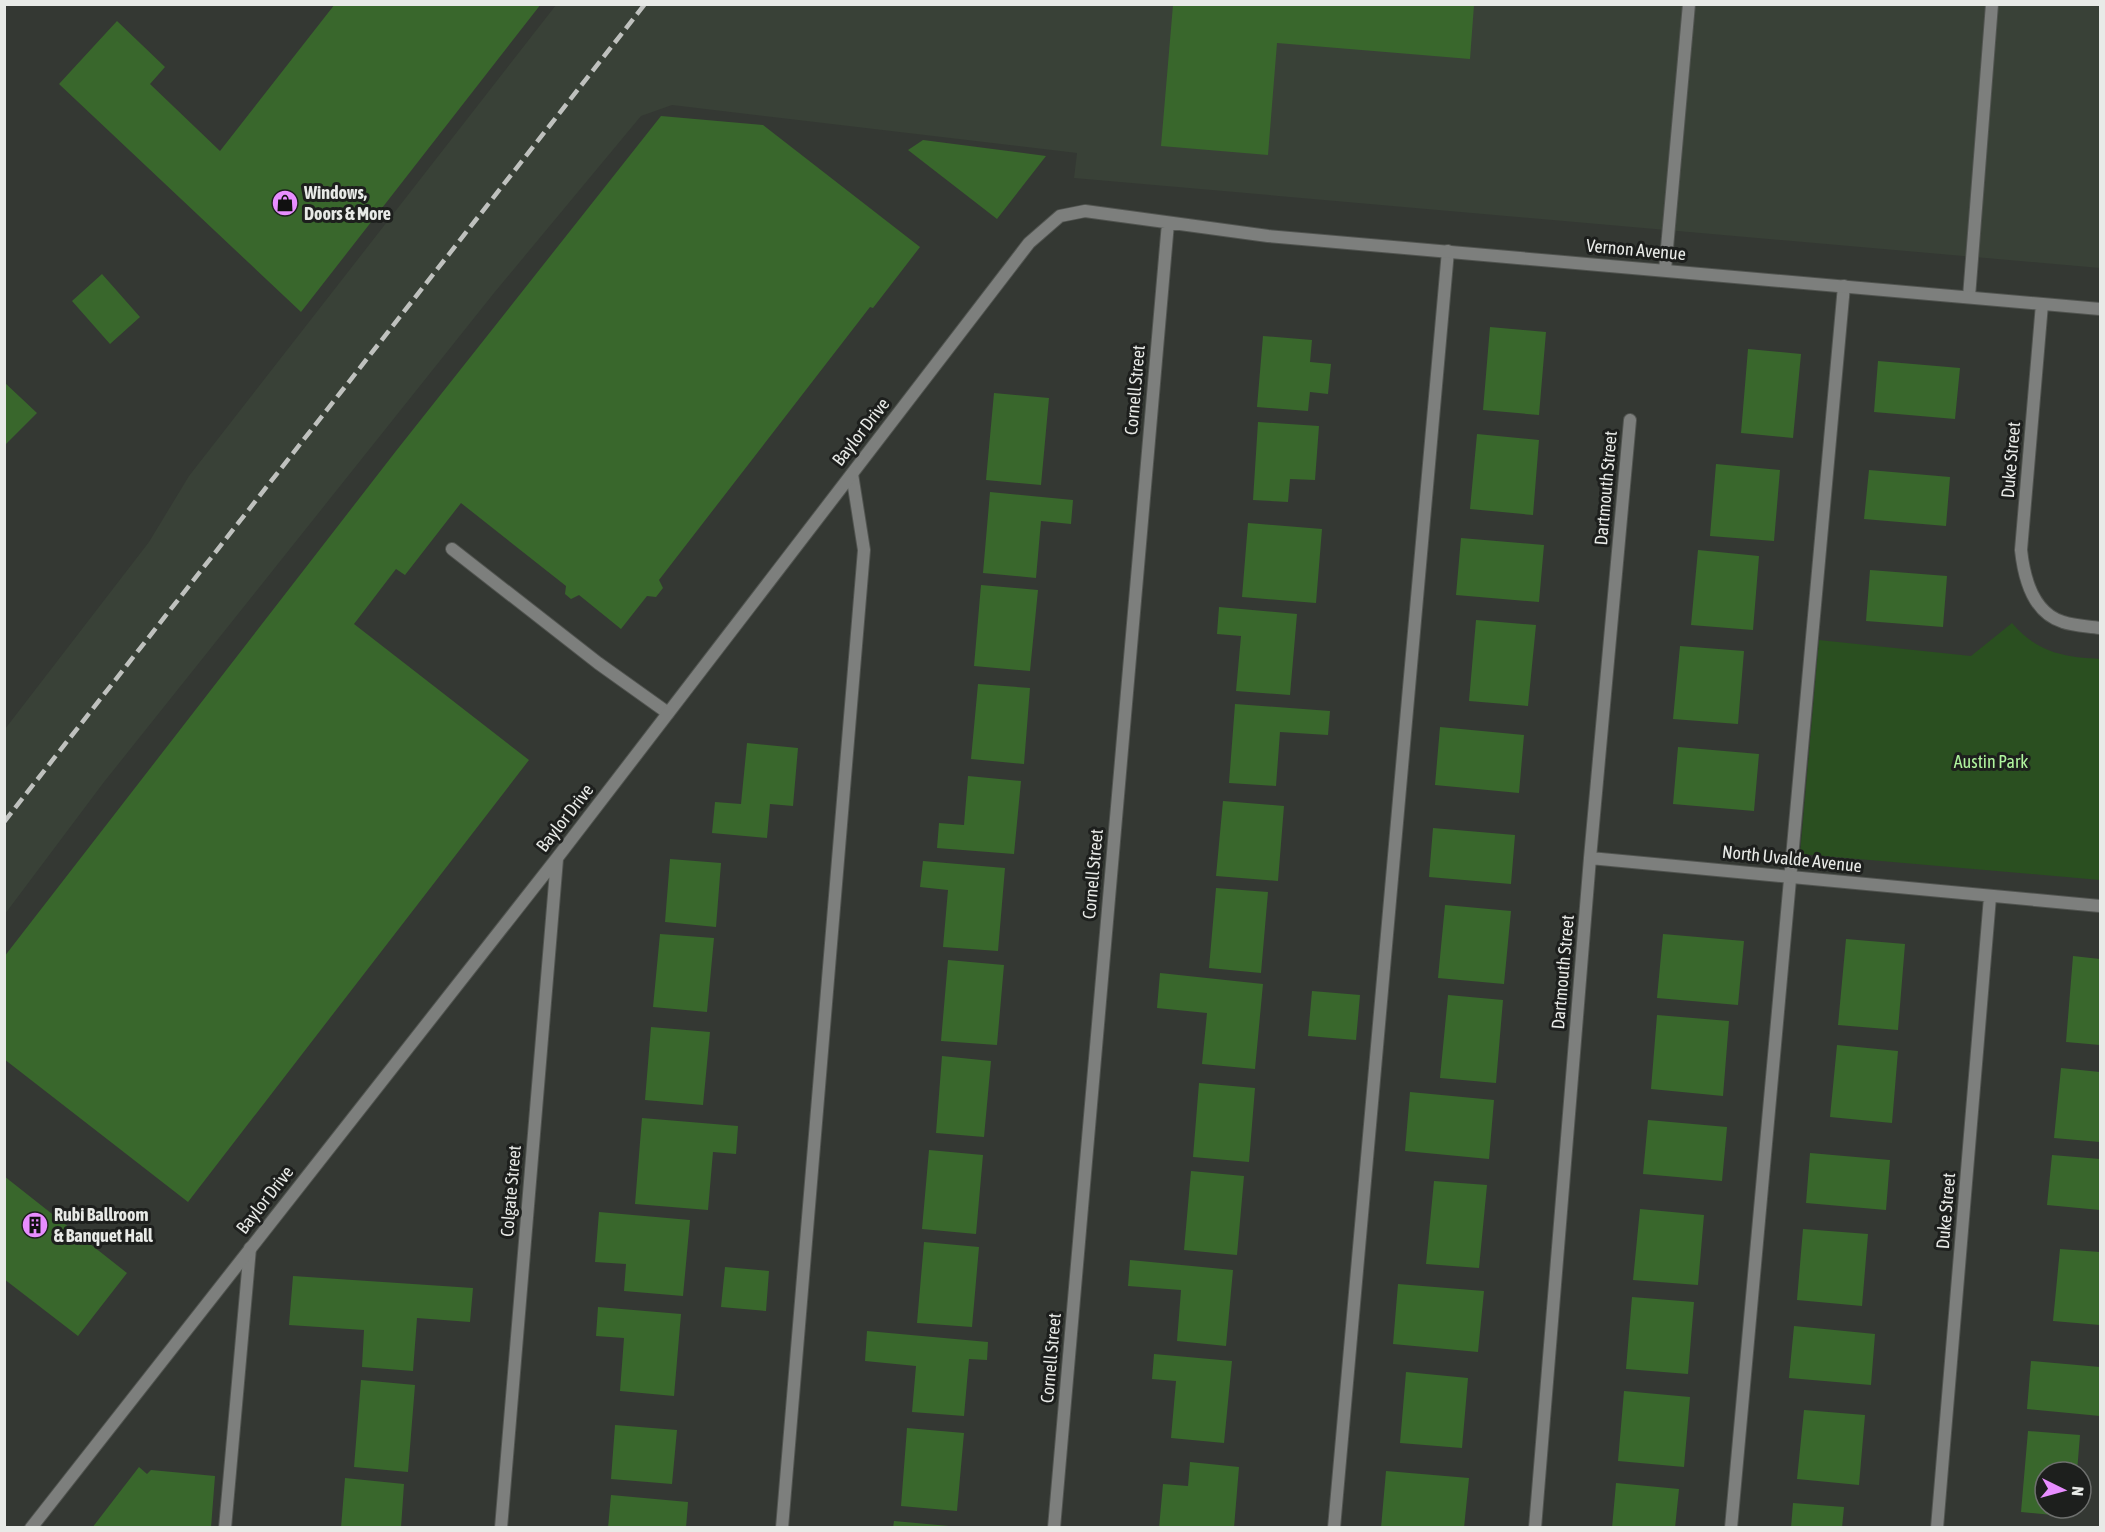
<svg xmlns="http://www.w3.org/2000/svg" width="2105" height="1532" font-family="'Asap Condensed',sans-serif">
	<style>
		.built { fill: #394137 }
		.green { fill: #2a4f20 }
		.building { fill: #39672c }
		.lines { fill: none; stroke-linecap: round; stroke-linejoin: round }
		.lane-casing { stroke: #515450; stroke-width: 14 }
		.street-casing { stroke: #515450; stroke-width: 14 }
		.lane { stroke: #7d7f7d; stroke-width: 12 }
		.street { stroke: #7d7f7d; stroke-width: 12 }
		.rail { stroke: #bfc1be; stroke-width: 4.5; stroke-dasharray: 12 6; stroke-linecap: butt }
		.labels { text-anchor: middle; stroke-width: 6; stroke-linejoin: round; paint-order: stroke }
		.poi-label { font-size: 18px; font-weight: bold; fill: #e8eae7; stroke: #1d1f1d; text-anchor: start }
		.street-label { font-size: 18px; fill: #e8eae7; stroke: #1d1f1d }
		.park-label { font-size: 18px; fill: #b0f49e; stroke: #1d1f1d }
	</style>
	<rect width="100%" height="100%" fill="#343833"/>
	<path class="built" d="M556 5H2100V268L1074 178 1077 153 672 105 641 116 494 293 104 782 5 914V729L149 542 189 476Z"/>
	<path class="green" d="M2012 623C2038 653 2063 657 2100 659V880L1800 854 1819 640 1971 656Z"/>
	<path class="building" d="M335 4H541L301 312 59 84 117 21 165 67 150 84 220 151Z
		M1173 5H1474L1470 59 1277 43 1268 155 1161 146Z
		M661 116 763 125 920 247 873 308 870 307 659 580 663 588 656 597 647 596 621 629 579 595 571 599 565 594 566 586 461 503 405 575 396 569 354 624 529 760 188 1202 4 1059V957L396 451Z
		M923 140 1046 156 997 219 908 150Z
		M102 274 140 317 110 344 72 301Z
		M1490 327 1546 332 1539 415 1483 410Z
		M1263 336 1312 340 1310 362 1331 364 1328 394 1310 392 1308 411 1257 407Z
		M1748 349 1801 354 1793 438 1741 433Z
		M1878 361 1960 368 1955 419 1874 412Z
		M4 382 37 413 4 446Z
		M994 393 1049 398 1041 485 986 480Z
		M1258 422 1319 426 1315 480 1290 479 1288 502 1253 500Z
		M1477 434 1539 440 1533 515 1470 509Z
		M1716 464 1780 470 1774 541 1710 536Z
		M1869 470 1950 477 1946 526 1864 519Z
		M990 492 1073 500 1071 524 1041 521 1036 578 983 573Z
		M1248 523 1322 529 1316 603 1242 597Z
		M1461 538 1544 545 1539 602 1456 595Z
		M1698 550 1759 556 1753 630 1691 625Z
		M1870 570 1947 576 1943 627 1866 621Z
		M981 585 1038 590 1030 671 974 666Z
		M1219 607 1297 614 1290 695 1236 691 1241 636 1217 634Z
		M1476 620 1536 625 1528 706 1469 701Z
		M1680 646 1744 651 1738 724 1673 719Z
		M978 684 1030 688 1024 764 971 759Z
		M1235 704 1330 711 1328 735 1280 732 1276 786 1229 783Z
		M1440 727 1524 735 1519 793 1435 785Z
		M747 743 798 748 793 806 770 804 767 838 712 833 715 802 741 804Z
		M1678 747 1759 754 1754 811 1673 804Z
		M968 776 1021 781 1014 854 937 848 939 823 964 825Z
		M1223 801 1284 806 1278 881 1216 876Z
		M1433 828 1515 835 1511 884 1429 877Z
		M670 859 721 863 716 927 665 922Z
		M923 861 1005 868 998 951 943 947 948 890 920 887Z
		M1216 888 1268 892 1261 973 1209 968Z
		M1445 905 1511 911 1504 984 1438 978Z
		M660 934 714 938 707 1012 653 1007Z
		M1663 934 1744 941 1738 1005 1657 998Z
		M1846 939 1905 944 1898 1030 1838 1025Z
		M2073 956 2100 959V1045L2066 1042Z
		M948 960 1004 965 997 1045 941 1041Z
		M1160 973 1263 984 1255 1069 1202 1064 1207 1013 1157 1008Z
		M1312 991 1360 995 1356 1040 1308 1036Z
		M1448 995 1503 1000 1496 1083 1440 1078Z
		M1657 1015 1729 1021 1723 1096 1651 1089Z
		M651 1027 710 1032 703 1105 645 1100Z
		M1837 1045 1898 1051 1892 1123 1830 1117Z
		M942 1056 991 1061 984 1137 936 1133Z
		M2061 1068 2100 1072V1142L2054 1138Z
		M1199 1083 1255 1088 1249 1162 1193 1157Z
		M1410 1092 1494 1100 1489 1159 1405 1151Z
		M642 1118 738 1126 736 1154 713 1152 708 1210 635 1204Z
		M1648 1120 1727 1127 1722 1181 1643 1174Z
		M929 1150 983 1155 976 1234 922 1229Z
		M1810 1153 1890 1160 1886 1210 1806 1203Z
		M2052 1155 2100 1159V1210L2047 1205Z
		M1191 1171 1244 1176 1237 1255 1184 1250Z
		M4 1176 127 1273 78 1336 4 1279Z
		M1434 1181 1487 1185 1479 1268 1426 1264Z
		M1640 1209 1704 1215 1698 1285 1633 1280Z
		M599 1212 690 1220 683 1296 624 1291 626 1264 595 1262Z
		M1803 1229 1868 1234 1862 1306 1797 1300Z
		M924 1242 979 1247 972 1327 917 1323Z
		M2060 1249 2100 1252V1325L2053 1321Z
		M1130 1260 1233 1270 1226 1346 1177 1341 1181 1290 1128 1286Z
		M725 1267 769 1271 766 1311 721 1307Z
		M293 1276 473 1288 470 1322 417 1318 413 1371 362 1367 364 1330 289 1325Z
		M1398 1284 1484 1291 1478 1352 1393 1344Z
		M1632 1297 1694 1302 1688 1374 1626 1369Z
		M598 1307 681 1314 674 1396 620 1391 624 1338 596 1336Z
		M1794 1326 1875 1334 1871 1385 1789 1378Z
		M867 1331 988 1342 987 1360 969 1359 964 1416 912 1412 916 1366 865 1361Z
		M1154 1354 1232 1361 1224 1443 1171 1438 1176 1381 1152 1379Z
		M2031 1361 2100 1367V1416L2027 1409Z
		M1406 1372 1468 1378 1462 1448 1400 1443Z
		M361 1380 415 1385 408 1472 354 1467Z
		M1624 1391 1690 1397 1684 1467 1618 1461Z
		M1804 1410 1865 1415 1859 1485 1797 1479Z
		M615 1425 677 1430 672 1484 611 1479Z
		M907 1428 964 1433 957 1511 901 1506Z
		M2028 1431 2080 1435 2077 1472H2045V1508H2074L2073 1517 2021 1512Z
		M1190 1462 1239 1467 1234 1528H1159L1163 1484 1188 1486Z
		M139 1467 147 1474 151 1470 215 1476 211 1528H92Z
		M1386 1471 1469 1478 1464 1528H1381Z
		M345 1478 404 1484 401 1528H341Z
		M1616 1483 1679 1489 1675 1528H1612Z
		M611 1495 688 1502 686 1528H608Z
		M1793 1503 1844 1507 1842 1528H1791Z
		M894 1521 949 1526V1528H893Z"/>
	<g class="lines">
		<defs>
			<path id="lane" d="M1665 270 1689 4
				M1969 297 1992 4
				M452 549 598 663 668 713
				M225 1528 250 1248
				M782 1528 864 550 852 474
				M1334 1528 1448 251
				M1731 1528 1844 286"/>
			<path id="street" d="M2042 304 2021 550C2024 578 2033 613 2063 622 2075 626 2088 626 2100 628
				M1590 858 2100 906
				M31 1528 557 858 1029 243 1060 216 1085 211 1268 236 2100 309
				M501 1528 557 859
				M1054 1528 1168 223
				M1535 1528 1590 858 1630 420
				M1937 1528 1990 897"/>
		</defs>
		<use href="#lane" class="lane-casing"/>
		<use href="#street" class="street-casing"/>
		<use href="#lane" class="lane"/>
		<use href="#street" class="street"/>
		<path class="rail" d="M4 822 645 4"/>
	</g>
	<defs>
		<symbol id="shop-disc" viewBox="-11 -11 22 22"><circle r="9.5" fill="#e88eff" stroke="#1d1f1d"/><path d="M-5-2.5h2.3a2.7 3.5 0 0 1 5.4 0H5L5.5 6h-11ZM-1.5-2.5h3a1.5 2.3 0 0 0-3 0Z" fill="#111"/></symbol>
		<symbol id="building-disc" viewBox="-11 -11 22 22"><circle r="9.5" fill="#e88eff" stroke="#1d1f1d"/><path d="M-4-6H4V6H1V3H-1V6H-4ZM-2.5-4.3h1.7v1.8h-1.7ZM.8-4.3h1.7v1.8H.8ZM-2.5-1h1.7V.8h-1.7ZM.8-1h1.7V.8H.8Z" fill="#111"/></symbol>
	</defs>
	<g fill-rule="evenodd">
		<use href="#shop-disc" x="270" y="188" width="30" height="30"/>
		<use href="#building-disc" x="20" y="1210" width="30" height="30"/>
	</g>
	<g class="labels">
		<g class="poi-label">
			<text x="304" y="199">Windows,<tspan x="304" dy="21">Doors &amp; More</tspan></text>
			<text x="54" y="1221">Rubi Ballroom<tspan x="54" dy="21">&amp; Banquet Hall</tspan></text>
		</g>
		<g class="street-label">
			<text transform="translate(1636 250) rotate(5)" y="6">Vernon Avenue</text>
			<text transform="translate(1135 390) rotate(-85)" y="6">Cornell Street</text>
			<text transform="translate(861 432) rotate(-52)" y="6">Baylor Drive</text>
			<text transform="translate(2011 460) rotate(-85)" y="6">Duke Street</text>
			<text transform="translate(1606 488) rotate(-85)" y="6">Dartmouth Street</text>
			<text transform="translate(565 818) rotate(-52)" y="6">Baylor Drive</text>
			<text transform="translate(1792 859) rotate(6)" y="6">North Uvalde Avenue</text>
			<text transform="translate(1093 874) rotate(-85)" y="6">Cornell Street</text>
			<text transform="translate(1563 972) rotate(-85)" y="6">Dartmouth Street</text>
			<text transform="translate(511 1191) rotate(-85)" y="6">Colgate Street</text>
			<text transform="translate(265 1200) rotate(-52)" y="6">Baylor Drive</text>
			<text transform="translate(1946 1211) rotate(-85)" y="6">Duke Street</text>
			<text transform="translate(1051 1358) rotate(-85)" y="6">Cornell Street</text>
		</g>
		<g class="park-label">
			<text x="1991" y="768">Austin Park</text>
		</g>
	</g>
	<rect width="2105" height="1532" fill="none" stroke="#e8eae7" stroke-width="12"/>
	<g transform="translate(2063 1490) rotate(95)"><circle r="28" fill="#1d1f1d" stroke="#6e706e" stroke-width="1.5"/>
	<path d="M0-4.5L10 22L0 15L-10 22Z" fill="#e88eff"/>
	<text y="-9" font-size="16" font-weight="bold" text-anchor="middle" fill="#e8eae7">N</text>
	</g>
</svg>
